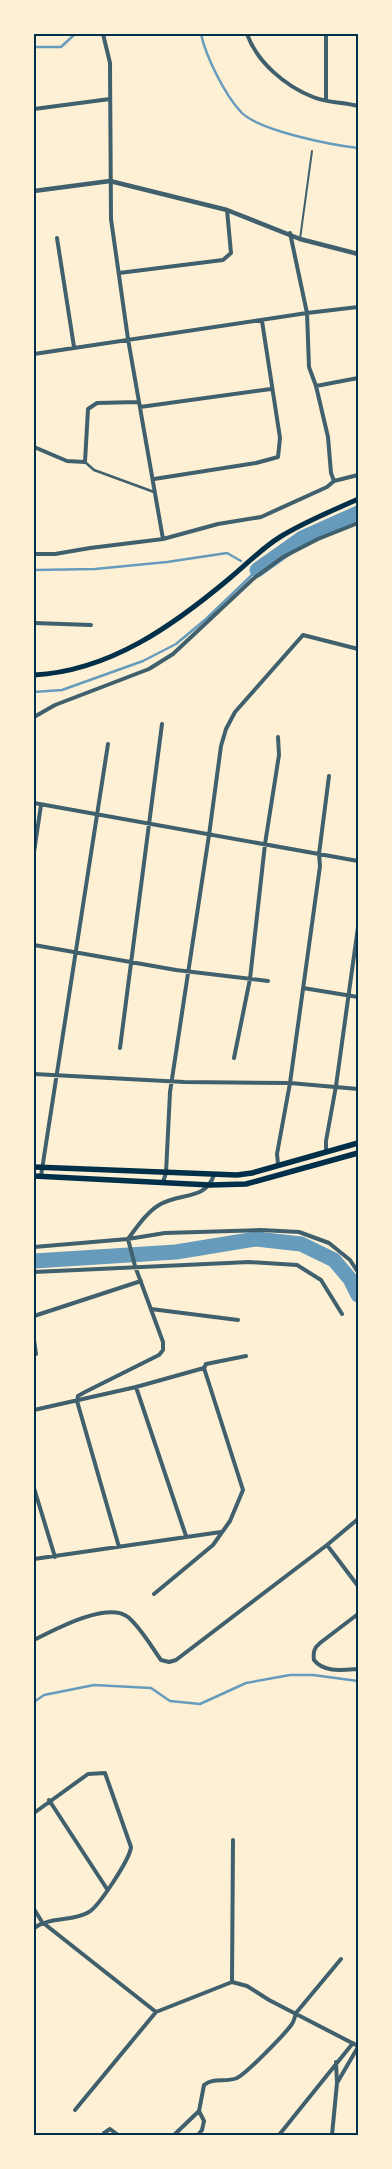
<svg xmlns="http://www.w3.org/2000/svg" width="392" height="2169" font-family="'DM Sans',sans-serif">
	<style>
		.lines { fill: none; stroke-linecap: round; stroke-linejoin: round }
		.stream { stroke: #669bbc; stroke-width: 2.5 }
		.river { stroke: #669bbc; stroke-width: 15 }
		.service { stroke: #3f606c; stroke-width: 2 }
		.pedestrian { stroke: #3f606c; stroke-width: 2.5 }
		.minor { stroke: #3f606c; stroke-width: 4 }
		.tertiary { stroke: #3f606c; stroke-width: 4.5 }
		.secondary { stroke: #003049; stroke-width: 5 }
		.primary { stroke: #003049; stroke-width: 5.5 }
		.neatline { fill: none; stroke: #003049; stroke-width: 2 }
	</style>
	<rect width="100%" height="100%" fill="#fdf0d5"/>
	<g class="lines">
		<path class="stream" d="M80 34H99
			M201 34C206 57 225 95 241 112 259 131 332 145 358 148
			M34 47H61L75 34
			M34 570 95 569 167 562 227 553 241 561
			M34 692 62 690 143 661 176 644 206 619 257 570 253 567
			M34 1702 44 1695 94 1685 151 1688 170 1701 200 1704 246 1683 290 1675H313L358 1681"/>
		<path class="river" d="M257 570 302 538 358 513
			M34 1261 176 1252 256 1239 301 1244 334 1260 350 1279 358 1295"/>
		<path class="service" d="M300 239 312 151"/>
		<path class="pedestrian" d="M85 462 94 470 154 492"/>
		<path class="minor" d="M103 34 110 63 111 219 128 339 163 539
			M247 34C257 62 285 86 313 97 327 103 344 102 358 106
			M326 100V34
			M34 109 110 99
			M290 233 307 313 309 367 316 386 328 437 331 473 334 481 358 475
			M57 238 74 347
			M119 273 223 260 231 253 227 210
			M34 354 307 313 358 307
			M316 386 358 378
			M140 407 271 389
			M34 447 67 461 85 462 88 409 97 403 138 402
			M154 479 256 463 278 457 280 438 262 321
			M34 554H55L90 548 163 539 218 524 261 517 327 487 334 481
			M34 623 91 625
			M34 717 55 705 149 669 173 654 253 579 283 557 318 539 358 523
			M34 803 358 861
			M34 852 41 805
			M34 945 176 970 268 981
			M303 988 358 997
			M120 1048 162 724
			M234 1058 250 979 265 844 279 755 278 737
			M34 1074 184 1082 290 1083 358 1089
			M326 1152V1141L336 1086 358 927
			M278 1164 277 1154 290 1083 320 866 319 854 329 776
			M41 1176 108 744
			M163 1182 166 1173 170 1092 209 835 221 746 226 729 235 712 303 635 358 649
			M34 1247 128 1239 165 1233 261 1230 299 1232 329 1243 350 1260 358 1272
			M34 1272 249 1262 297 1265 321 1280 342 1314
			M151 1309 238 1320
			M34 1316 141 1281
			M34 1340 36 1354
			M136 1387 186 1536
			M34 1410 136 1387 204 1368 206 1364 246 1356
			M34 1488 55 1557
			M327 1545 358 1586
			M119 1547 77 1401 78 1396 85 1392 159 1355 163 1350V1342L135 1266 128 1239C137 1227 146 1213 159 1205 180 1192 205 1201 214 1175
			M34 1559 221 1532
			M154 1594 213 1545 230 1521 243 1490 204 1368
			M358 1614 320 1643C314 1648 313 1652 314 1660 324 1673 343 1670 358 1669
			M34 1640C54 1630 107 1601 128 1617 141 1628 151 1646 161 1660L169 1662 176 1660 327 1545 358 1519
			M49 1800 107 1889
			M34 1813 88 1774 105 1773 131 1847C130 1859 99 1906 89 1912 73 1922 51 1916 34 1928
			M34 1909 42 1922 156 2012
			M232 1982 233 1840
			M337 2083 358 2047
			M75 2110 156 2012 232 1982 247 1986 269 2000 358 2046
			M104 2135V2133L110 2129 118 2135
			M174 2135 199 2111
			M198 2135 202 2130 204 2121 199 2111 204 2085C214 2077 225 2083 237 2078 247 2073 285 2034 292 2024 294 2021 295 2016 296 2013L341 1959
			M279 2135 353 2043
			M332 2135 337 2083 336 2062"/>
		<path class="tertiary" d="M34 191 110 181 227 210 300 239 358 254"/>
		<path class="secondary" d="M34 675C110 671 174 625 230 578 247 564 262 548 280 537 304 522 332 511 358 499"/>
		<path class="primary" d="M34 1167 237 1175 252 1173 358 1143
			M34 1176 210 1185 246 1184 358 1153"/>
	</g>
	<rect width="392" height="2169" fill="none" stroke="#fdf0d5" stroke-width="70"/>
	<rect x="35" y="35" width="322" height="2099" class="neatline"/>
</svg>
